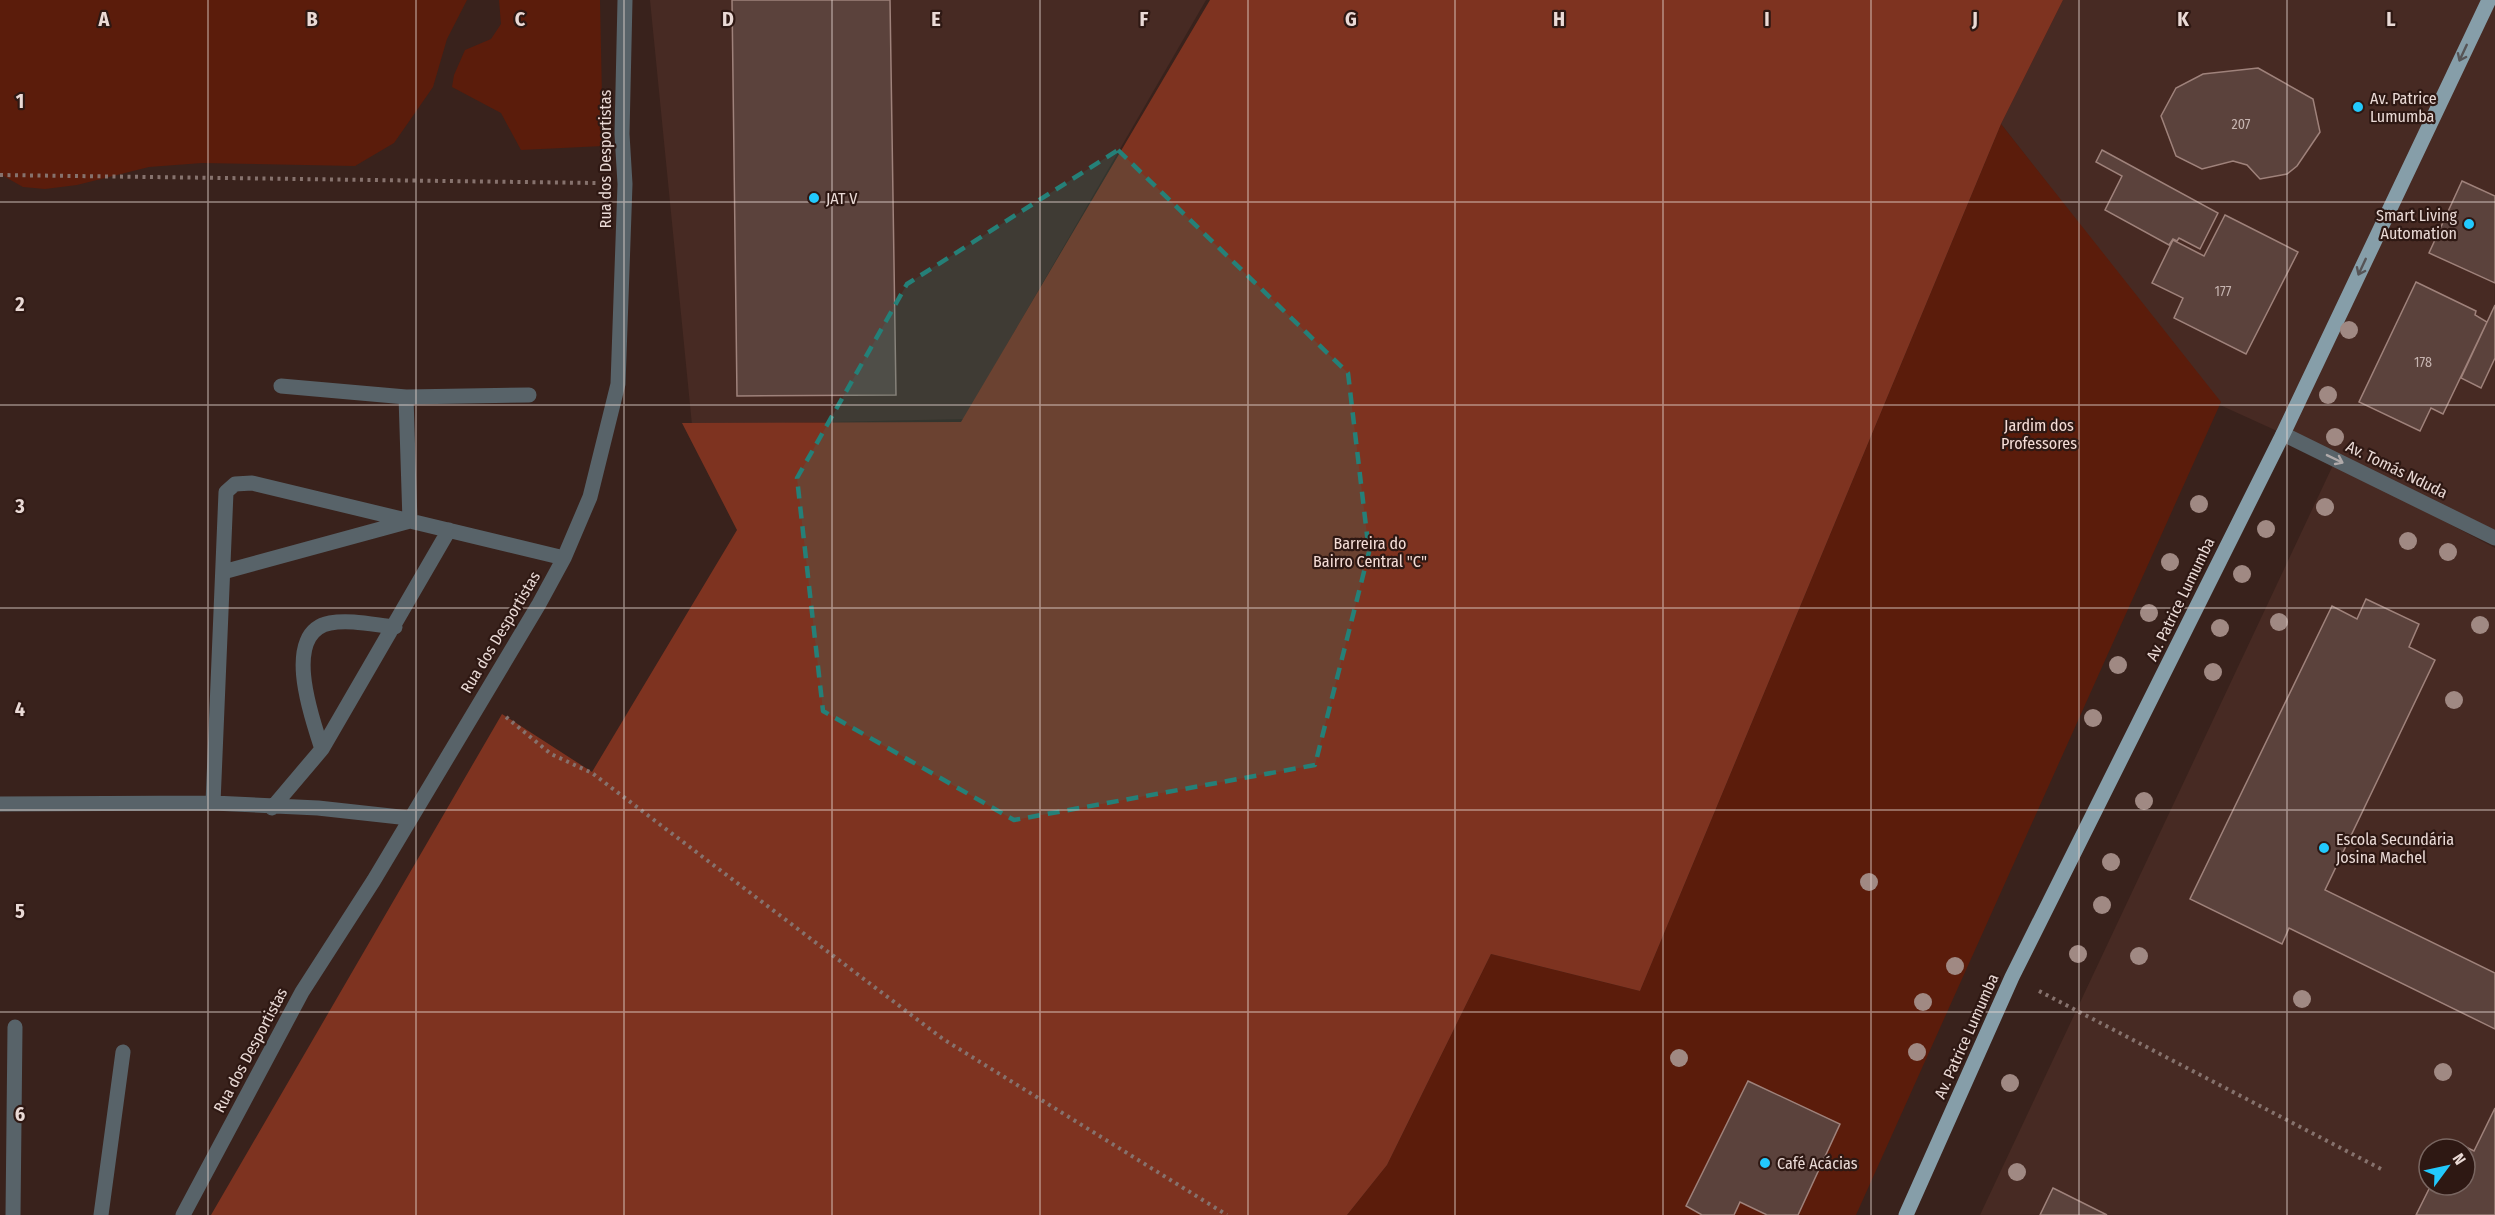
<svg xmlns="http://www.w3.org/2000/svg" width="2495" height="1215" font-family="'Fira Sans Condensed',sans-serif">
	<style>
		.built { fill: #472a23; fill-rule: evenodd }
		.green { fill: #5b1c0b }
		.forest { fill: #7e3320 }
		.building { fill: #5b423c; stroke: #9f827b; stroke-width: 1.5 }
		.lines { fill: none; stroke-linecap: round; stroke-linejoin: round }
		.path { stroke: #86726d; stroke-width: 4; stroke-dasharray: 3 4.5; stroke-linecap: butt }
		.minor { stroke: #586369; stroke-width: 15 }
		.major { stroke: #869ea9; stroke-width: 15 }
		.tree { fill: #a08983 }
		.oneway { stroke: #565456 }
		.oneway2 { stroke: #b0aaaa }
		.marked { fill: #258078; fill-opacity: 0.2; stroke: #258078; stroke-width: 4.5; stroke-dasharray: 12 8; stroke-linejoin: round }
		.grid { fill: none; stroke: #eadad6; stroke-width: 1.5; stroke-opacity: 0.55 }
		.poi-dot { fill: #22c9fd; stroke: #2e1813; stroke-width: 2 }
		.labels { text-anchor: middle; stroke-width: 4.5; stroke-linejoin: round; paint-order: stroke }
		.number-label { font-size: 14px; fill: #c6b4b0 }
		.poi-label { font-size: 16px; fill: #eadad6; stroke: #2e1813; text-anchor: start }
		.street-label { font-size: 16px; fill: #eadad6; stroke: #2e1813 }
		.park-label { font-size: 16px; fill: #f5ddd7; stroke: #2e1813 }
		.grid-label { font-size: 20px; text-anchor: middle; font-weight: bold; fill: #eadad6; stroke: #2e1813; stroke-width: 4.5; stroke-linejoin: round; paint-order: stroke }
	</style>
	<rect width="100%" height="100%" fill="#39221c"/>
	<path class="built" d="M650 0H1206L964 419 692 425Z
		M2063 0H2495V530L2220 405 2001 124Z
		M2334 463 2495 548V1215H1980ZM2429 1149H2465V1185H2429Z"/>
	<path class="green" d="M0 0H467L447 39 433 87 394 143 355 166 202 163 149 167 77 185 45 189 23 187 0 174Z
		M499 0H600L603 146 521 150 501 113 452 87 454 75 465 50 491 39 501 24Z
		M2001 124 2221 402 1856 1215H1347L1387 1165 1491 954 1640 991Z"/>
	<path class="forest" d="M1210 0H2063L2001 124 1640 991 1491 954 1387 1165 1347 1215H211L502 714 592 772 737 530 682 423 961 422Z"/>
	<path class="building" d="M732 0H890L896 395 737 396Z
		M2258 68 2313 99 2320 132 2297 166 2287 174 2260 179 2247 165 2233 161 2202 169 2176 156 2161 116 2176 88 2203 74Z
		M2102 150 2218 213 2200 249 2179 238 2177 241 2173 239 2169 245 2105 210 2122 176 2096 162Z
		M2462 181 2495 196V283L2429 253Z
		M2225 215 2298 252 2246 354 2174 318 2183 298 2152 283 2173 240 2204 256Z
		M2416 282 2476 311 2475 315 2487 322 2443 414 2431 408 2420 431 2359 402Z
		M2495 305V358L2481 388 2461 378Z
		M2366 599 2419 624 2409 647 2435 660 2325 890 2495 973V1029L2289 928 2282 944 2190 899 2332 606 2357 619Z
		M1748 1081 1840 1124 1798 1215H1767L1740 1202 1734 1215H1702L1686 1206Z
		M2495 1108V1215H2416L2431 1185H2465V1149H2448L2452 1140 2474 1151Z
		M2053 1188 2107 1215H2040Z"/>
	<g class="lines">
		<path class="path" d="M0 175 596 183
			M506 717 551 754 592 773 943 1039 1227 1215
			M2039 991 2383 1170"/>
		<path class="minor" d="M406 397 529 395
			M2283 434 2495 538
			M223 572 410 521 406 397 281 386
			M322 749C312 719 281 632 330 623 350 619 375 625 395 627
			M213 803 226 492 235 484 252 483 564 558
			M0 804 213 803 318 808 409 818
			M272 808 322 749 449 530
			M13 1215 15 1027
			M101 1215 123 1052
			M183 1215 302 992 374 880 539 604 564 558 590 497 618 384 625 184 622 134 625 0"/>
		<path class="major" d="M1906 1215 2012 977 2283 434 2489 0"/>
	</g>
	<g class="tree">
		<circle cx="2349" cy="330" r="9"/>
		<circle cx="2328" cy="395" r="9"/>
		<circle cx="2335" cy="437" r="9"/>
		<circle cx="2199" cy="504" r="9"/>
		<circle cx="2325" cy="507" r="9"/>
		<circle cx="2266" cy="529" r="9"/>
		<circle cx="2408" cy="541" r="9"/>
		<circle cx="2448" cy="552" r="9"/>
		<circle cx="2170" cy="562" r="9"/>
		<circle cx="2242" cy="574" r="9"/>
		<circle cx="2149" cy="613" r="9"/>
		<circle cx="2279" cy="622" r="9"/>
		<circle cx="2480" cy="625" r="9"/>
		<circle cx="2220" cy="628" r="9"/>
		<circle cx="2118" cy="665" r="9"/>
		<circle cx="2213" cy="672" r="9"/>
		<circle cx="2454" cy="700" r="9"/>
		<circle cx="2093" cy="718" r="9"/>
		<circle cx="2144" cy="801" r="9"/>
		<circle cx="2111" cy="862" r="9"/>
		<circle cx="1869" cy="882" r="9"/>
		<circle cx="2102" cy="905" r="9"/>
		<circle cx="2078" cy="954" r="9"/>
		<circle cx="2139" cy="956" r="9"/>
		<circle cx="1955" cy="966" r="9"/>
		<circle cx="2302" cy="999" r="9"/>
		<circle cx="1923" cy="1002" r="9"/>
		<circle cx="1917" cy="1052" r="9"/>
		<circle cx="1679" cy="1058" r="9"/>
		<circle cx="2443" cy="1072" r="9"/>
		<circle cx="2010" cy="1083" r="9"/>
		<circle cx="2017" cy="1172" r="9"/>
	</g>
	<defs><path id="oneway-shaft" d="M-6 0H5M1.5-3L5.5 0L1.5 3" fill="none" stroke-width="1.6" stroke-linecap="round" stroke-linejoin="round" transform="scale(1.5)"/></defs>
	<g class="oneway">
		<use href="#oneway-shaft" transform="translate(2463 53) rotate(115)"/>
		<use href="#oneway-shaft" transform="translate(2362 267) rotate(115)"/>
	</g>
	<use class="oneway2" href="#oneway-shaft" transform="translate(2335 459) rotate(26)"/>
	<path class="marked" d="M1118 150 1348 373 1369 552 1315 765 1014 820 823 711 797 478 907 284Z"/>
	<path class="grid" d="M208 0V1215M416 0V1215M624 0V1215M832 0V1215M1040 0V1215M1248 0V1215M1455 0V1215M1663 0V1215M1871 0V1215M2079 0V1215M2287 0V1215M0 202H2495M0 405H2495M0 608H2495M0 810H2495M0 1012H2495"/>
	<g class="poi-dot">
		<circle cx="2358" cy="107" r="6"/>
		<circle cx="814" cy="198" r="6"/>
		<circle cx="2469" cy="224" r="6"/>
		<circle cx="2324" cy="848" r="6"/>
		<circle cx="1765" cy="1163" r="6"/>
	</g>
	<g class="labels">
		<g class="number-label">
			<text x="2241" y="129">207</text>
			<text x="2223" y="296">177</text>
			<text x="2423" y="367">178</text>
		</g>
		<g class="poi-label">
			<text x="2370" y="104">Av. Patrice<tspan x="2370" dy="18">Lumumba</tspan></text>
			<text x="826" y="204">JAT V</text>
			<text x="2457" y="221" text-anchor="end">Smart Living<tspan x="2457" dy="18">Automation</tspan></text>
			<text x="2336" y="845">Escola Secundária<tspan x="2336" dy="18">Josina Machel</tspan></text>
			<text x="1777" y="1169">Café Acácias</text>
		</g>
		<g class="street-label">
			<text transform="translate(605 159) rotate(-90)" y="6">Rua dos Desportistas</text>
			<text transform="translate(2397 469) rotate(26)" y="6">Av. Tomás Nduda</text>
			<text transform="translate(2180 599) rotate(-64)" y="6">Av. Patrice Lumumba</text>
			<text transform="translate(500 632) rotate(-59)" y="6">Rua dos Desportistas</text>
			<text transform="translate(1966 1036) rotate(-66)" y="6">Av. Patrice Lumumba</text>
			<text transform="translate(250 1050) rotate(-62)" y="6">Rua dos Desportistas</text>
		</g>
		<g class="park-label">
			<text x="2039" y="431">Jardim dos<tspan x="2039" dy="18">Professores</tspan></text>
			<text x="1370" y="549">Barreira do<tspan x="1370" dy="18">Bairro Central "C"</tspan></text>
		</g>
	</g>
	<g class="grid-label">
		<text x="104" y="26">A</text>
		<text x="312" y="26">B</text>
		<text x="520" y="26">C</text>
		<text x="728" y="26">D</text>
		<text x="936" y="26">E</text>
		<text x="1144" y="26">F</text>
		<text x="1351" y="26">G</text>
		<text x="1559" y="26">H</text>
		<text x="1767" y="26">I</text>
		<text x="1975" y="26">J</text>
		<text x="2183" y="26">K</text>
		<text x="2391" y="26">L</text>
		<text x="20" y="108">1</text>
		<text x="20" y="311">2</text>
		<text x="20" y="513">3</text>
		<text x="20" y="716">4</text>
		<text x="20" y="918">5</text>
		<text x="20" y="1121">6</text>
	</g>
	<g transform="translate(2447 1167) rotate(57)"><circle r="28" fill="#2e1813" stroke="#796661" stroke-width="1.5"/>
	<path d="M0-4.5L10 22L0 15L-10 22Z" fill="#22c9fd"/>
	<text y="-9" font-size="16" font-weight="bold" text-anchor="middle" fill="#eadad6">N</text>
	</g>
</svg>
